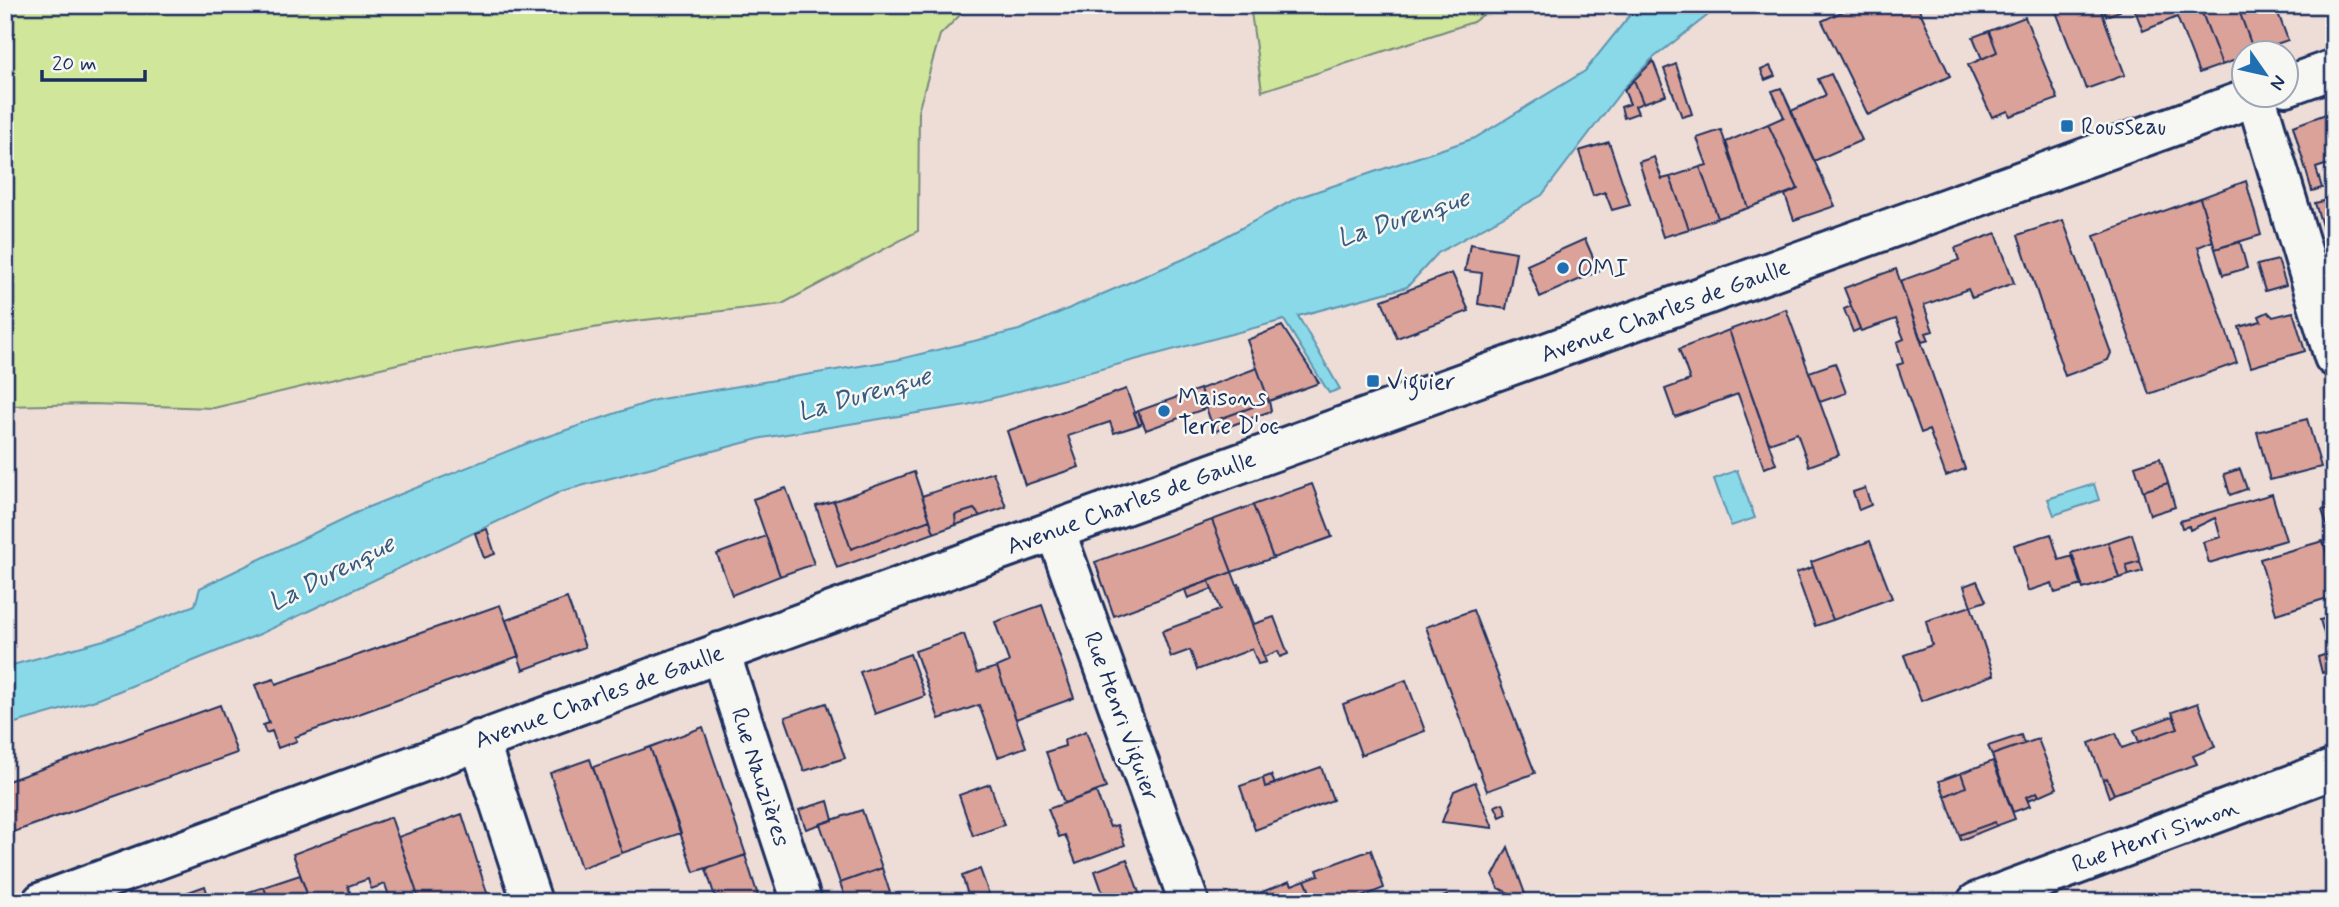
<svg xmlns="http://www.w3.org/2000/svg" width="2339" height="907" font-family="Mynerve,sans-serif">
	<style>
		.green { fill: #d0e69b; stroke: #768a7c; stroke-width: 2 }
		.water { fill: #8ad9e8; stroke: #5e95b1; stroke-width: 2 }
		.building { fill: #dba299; stroke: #1b2f5e; stroke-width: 2 }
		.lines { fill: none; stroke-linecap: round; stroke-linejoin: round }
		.minor-casing { stroke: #1b2f5e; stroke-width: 44 }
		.major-casing { stroke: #1b2f5e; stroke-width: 44 }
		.minor { stroke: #f6f6f2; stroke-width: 38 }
		.major { stroke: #f6f6f2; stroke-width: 38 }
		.poi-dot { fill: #1f6fb2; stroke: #f6f6f2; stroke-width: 2.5 }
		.labels { text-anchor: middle; stroke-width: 5; stroke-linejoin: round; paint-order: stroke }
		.poi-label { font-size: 24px; fill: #1b2f5e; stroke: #f6f6f2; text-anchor: start }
		.street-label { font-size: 24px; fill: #1b2f5e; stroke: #f6f6f2 }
		.water-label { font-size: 26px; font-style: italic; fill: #375a80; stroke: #f6f6f2 }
	</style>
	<rect width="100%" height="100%" fill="#eeddd7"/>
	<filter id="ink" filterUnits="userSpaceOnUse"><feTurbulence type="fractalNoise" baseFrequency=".0143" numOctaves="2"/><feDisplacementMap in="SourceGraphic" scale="14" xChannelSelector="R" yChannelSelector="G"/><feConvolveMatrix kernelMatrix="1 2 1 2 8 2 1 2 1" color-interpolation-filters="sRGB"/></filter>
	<g filter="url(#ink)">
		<path class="green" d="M5 5H970L940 35 919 108 918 231 782 304 627 322 414 360 214 408 92 404 5 406Z
			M1250 5H1496L1473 22 1262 91Z"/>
		<path class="water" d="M1638 5H1721L1652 59 1623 89 1542 195 1438 253 1407 287 1298 316 1340 389 1329 393 1284 320 967 405 762 438 562 491 260 634 99 699 5 726V667L104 640 195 605 200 588 366 508 528 443 655 400 896 360 1019 330 1184 259 1297 198 1475 138 1585 71Z
			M1737 470 1755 518 1731 526 1714 479Z
			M2094 484 2099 500 2054 515 2048 499Z"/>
		<path class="building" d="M1856 5H1917L1950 76 1868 115 1822 21Z
			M2065 5H2099L2125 75 2086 89 2055 9Z
			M2102 5H2118L2120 11 2106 16Z
			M2133 5H2199L2222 65 2199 73 2177 17 2143 31Z
			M2199 5H2237L2254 52H2244V57L2222 65Z
			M2237 5H2275L2288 40 2254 52Z
			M2025 17 2058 99 2010 116 2008 111 1992 117 1968 65 1997 52 1989 31Z
			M1989 31 1997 52 1982 59 1973 37Z
			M1653 61 1666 95 1643 103 1634 80Z
			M1676 64 1692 114 1682 117 1664 69Z
			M1770 66 1775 76 1765 80 1761 70Z
			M1831 74 1862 140 1814 161 1791 111 1826 95 1818 79Z
			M1634 80 1643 103 1635 106 1638 113 1624 118 1621 107 1630 104 1624 90Z
			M1781 88 1835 206 1794 220 1785 195 1798 189 1768 124 1784 117 1772 91Z
			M2334 111V162L2316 168 2322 188 2312 191 2293 126Z
			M1768 124 1798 189 1748 208 1726 142Z
			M1721 130 1748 208 1718 218 1700 167 1707 165 1697 138Z
			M1609 142 1630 205 1612 210 1605 192 1593 196 1579 151Z
			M1654 157 1662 179 1670 177 1689 229 1663 237 1639 162Z
			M1700 167 1718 218 1689 229 1670 177Z
			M2246 181 2261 235 2215 249 2200 198Z
			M2200 198 2213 241 2198 247 2237 363 2149 394 2094 236Z
			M2332 199 2334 206V265L2315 203Z
			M2063 220 2111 353 2108 360 2065 376 2018 235Z
			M1996 233 2014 283 1972 298 1968 289 1924 305 1933 331 1926 333 1929 340 1922 342 1900 281 1959 260 1955 248Z
			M1585 239 1599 271 1540 297 1527 265Z
			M2240 242 2247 268 2223 275 2215 249Z
			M1470 244 1516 252 1506 309 1478 304 1482 273 1465 271Z
			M2278 260 2286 285 2265 291 2257 265Z
			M1896 269 1965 469 1946 476 1929 430 1921 433 1897 365 1903 363 1897 342 1904 339 1896 319 1861 331 1844 288Z
			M1452 273 1469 311 1397 338 1382 300Z
			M1851 306 1860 329 1853 332 1844 309Z
			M1786 309 1839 455 1809 466 1797 433 1769 443 1729 330Z
			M2268 312 2273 317 2293 312 2305 351 2251 367 2239 327 2261 321 2259 316Z
			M1282 326 1319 383 1269 401 1247 340Z
			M1729 330 1776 464 1764 468 1738 394 1675 417 1665 389 1690 380 1679 349Z
			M1835 363 1846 393 1820 402 1809 372Z
			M1257 368 1269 401 1211 422 1200 389Z
			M1126 389 1139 425 1114 433 1110 422 1068 436 1079 467 1025 485 1007 431Z
			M1200 389 1207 408 1146 430 1138 411Z
			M1269 401 1271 411 1216 431 1211 422Z
			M1138 411 1142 423 1139 425 1134 413Z
			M2307 419 2321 467 2270 480 2257 432Z
			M2160 458 2168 483 2143 491 2135 466Z
			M2240 469 2247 489 2230 495 2224 474Z
			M914 472 930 520 851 549 834 501Z
			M993 472 1006 507 980 516 974 509 955 515 956 525 934 533 922 496Z
			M2168 483 2175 507 2150 515 2143 491Z
			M1312 484 1332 537 1273 558 1253 505Z
			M786 488 814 564 780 576 753 499Z
			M1865 488 1871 505 1859 510 1853 492Z
			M2272 494 2286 540 2209 563 2203 542 2221 537 2215 518 2190 530 2189 526 2182 528 2180 521Z
			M834 501 851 549 930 520 934 533 837 568 816 506Z
			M1253 505 1273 558 1232 572 1212 520Z
			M2334 507V523L2327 525 2322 510Z
			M974 509 980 516 956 525 955 515Z
			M1212 520 1232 572 1114 616 1095 562Z
			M487 529 495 554 484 558 475 533Z
			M2051 534 2059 560 2073 556 2082 585 2055 593 2052 583 2028 591 2014 545Z
			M2132 534 2140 561 2126 565 2129 575 2119 578 2108 542Z
			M766 536 780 576 732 595 717 554Z
			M1870 541 1892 598 1833 620 1811 562Z
			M2323 541 2334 579V596L2276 614 2260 559Z
			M2108 542 2119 578 2083 589 2071 553Z
			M2140 561 2143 571 2129 575 2126 565Z
			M1813 567 1833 620 1815 626 1796 573Z
			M1232 572 1266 662 1258 664 1252 649 1197 670 1190 650 1171 657 1162 631 1220 610 1209 581Z
			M1209 581 1212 589 1188 598 1185 590Z
			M1977 581 1986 601 1971 606 1964 586Z
			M1239 584 1254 624 1274 617 1288 654 1280 657 1278 651 1264 657 1237 585Z
			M567 598 585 647 523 670 506 620Z
			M500 605 519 656 295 737 297 741 278 748 272 731 266 733 263 725 269 723 255 685 274 679 276 684Z
			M1042 605 1074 698 1016 719 997 667 1009 662 995 622Z
			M1971 606 1994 675 1921 701 1904 655 1932 645 1926 621Z
			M1473 610 1535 773 1487 791 1426 627Z
			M2334 616V669L2322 673 2318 657 2330 653 2320 620Z
			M964 634 977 673 997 667 1026 747 998 757 979 705 939 719 915 651Z
			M910 654 925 696 875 714 860 672Z
			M1406 680 1425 731 1361 755 1343 704Z
			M826 703 845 758 804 771 785 717Z
			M2198 703 2215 747 2193 756 2197 764 2114 794 2107 778 2103 780 2089 743 2116 733 2122 748 2178 728 2172 712Z
			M220 705 237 753 5 835V782Z
			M2173 716 2178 728 2139 742 2134 730Z
			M703 727 746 855 694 872 650 747Z
			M1086 731 1106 788 1064 803 1046 752 1065 746 1064 740Z
			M2021 735 2024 744 1992 755 1988 746Z
			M2038 739 2057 788 2039 796 2037 792 2026 797 2030 806 2013 812 1992 755Z
			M650 747 681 833 622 853 593 767Z
			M590 759 622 853 581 868 550 773Z
			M1993 761 2015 819 1996 826 1995 822 1959 835 1945 796 1966 787 1961 773Z
			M1321 767 1333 800 1255 830 1240 786 1263 778 1265 787Z
			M1961 773 1966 787 1945 796 1939 781Z
			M1271 775 1275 784 1265 787 1263 778Z
			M2107 778 2114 794 2109 797 2103 780Z
			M1475 782 1493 828 1442 822 1454 791Z
			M990 784 1004 825 973 836 959 795Z
			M1096 792 1110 827 1117 825 1125 845 1076 863 1065 835 1059 837 1048 809Z
			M2037 792 2039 796 2028 800 2026 797Z
			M828 801 833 820 806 829 799 810Z
			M1503 803 1507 814 1500 817 1495 806Z
			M862 810 882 868 840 883 820 824Z
			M462 814 490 902H420L398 837Z
			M391 817 420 902H391L385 884 371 889 368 879 348 886 353 902H310L293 854Z
			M1995 822 1996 826 1961 840 1959 835Z
			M1508 847 1528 902 1498 888 1493 876Z
			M1371 850 1384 888 1349 902H1314L1305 880 1319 875 1317 870Z
			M745 855 760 902H710L716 900 706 869Z
			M1127 859 1142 901 1106 902 1095 871Z
			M882 868 893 902H847L840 883Z
			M980 869 989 894 970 901 962 876Z
			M300 875 310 902H269L264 887Z
			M1305 880 1314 902 1239 901 1290 881 1292 885Z
			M205 886 210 902H185L183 894Z
			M264 887 269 902H228L227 899Z
			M1448 895 1451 902H1430Z"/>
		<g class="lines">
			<defs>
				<path id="minor" d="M2256 97 2334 357
					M1055 530 1189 902
					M720 652 802 902
					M479 740 532 902
					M1977 902 2334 769"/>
				<path id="major" d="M2286 86 2334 69
					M42 902 981 557 2262 94"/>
			</defs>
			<use href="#minor" class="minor-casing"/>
			<use href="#major" class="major-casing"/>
			<use href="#minor" class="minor"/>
			<use href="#major" class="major"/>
		</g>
	</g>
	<g class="poi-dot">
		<rect x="2060" y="119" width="14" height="14" rx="3.5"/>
		<circle cx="1563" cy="268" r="7"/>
		<rect x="1366" y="374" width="14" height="14" rx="3.5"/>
		<circle cx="1164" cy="411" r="7"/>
	</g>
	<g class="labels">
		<g class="poi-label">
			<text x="2081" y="134">Rousseau</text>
			<text x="1577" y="276">OMI</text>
			<text x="1387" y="389">Viguier</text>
			<text x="1178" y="405">Maisons<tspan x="1178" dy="28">Terre D'oc</tspan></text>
		</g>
		<g class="street-label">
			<text transform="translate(1665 310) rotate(-20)" y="8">Avenue Charles de Gaulle</text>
			<text transform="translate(1131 502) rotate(-20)" y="8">Avenue Charles de Gaulle</text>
			<text transform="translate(599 696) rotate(-20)" y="8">Avenue Charles de Gaulle</text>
			<text transform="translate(1122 716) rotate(70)" y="8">Rue Henri Viguier</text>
			<text transform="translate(761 777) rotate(72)" y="8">Rue Nauzières</text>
			<text transform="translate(2155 835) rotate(-20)" y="8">Rue Henri Simon</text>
		</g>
		<g class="water-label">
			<text transform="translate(1403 217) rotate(-18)" y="9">La Durenque</text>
			<text transform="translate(864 393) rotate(-16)" y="9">La Durenque</text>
			<text transform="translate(331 572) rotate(-27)" y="9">La Durenque</text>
		</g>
	</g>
	<rect width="2339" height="907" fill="none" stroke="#f6f6f2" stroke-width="28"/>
	<rect x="14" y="14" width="2311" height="879" fill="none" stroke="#1b2f5e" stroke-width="2.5" filter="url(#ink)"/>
	<g transform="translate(2265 74) rotate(124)"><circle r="33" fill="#f6f6f2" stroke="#9ea6b7" stroke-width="2"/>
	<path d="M0-5L12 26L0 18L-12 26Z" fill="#1f6fb2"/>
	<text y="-10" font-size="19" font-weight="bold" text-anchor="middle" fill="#1b2f5e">N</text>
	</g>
	<path d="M42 70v10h103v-10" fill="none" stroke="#1b2f5e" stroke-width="3.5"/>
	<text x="52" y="70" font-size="21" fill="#1b2f5e" stroke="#f6f6f2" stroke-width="5" paint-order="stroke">20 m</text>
</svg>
